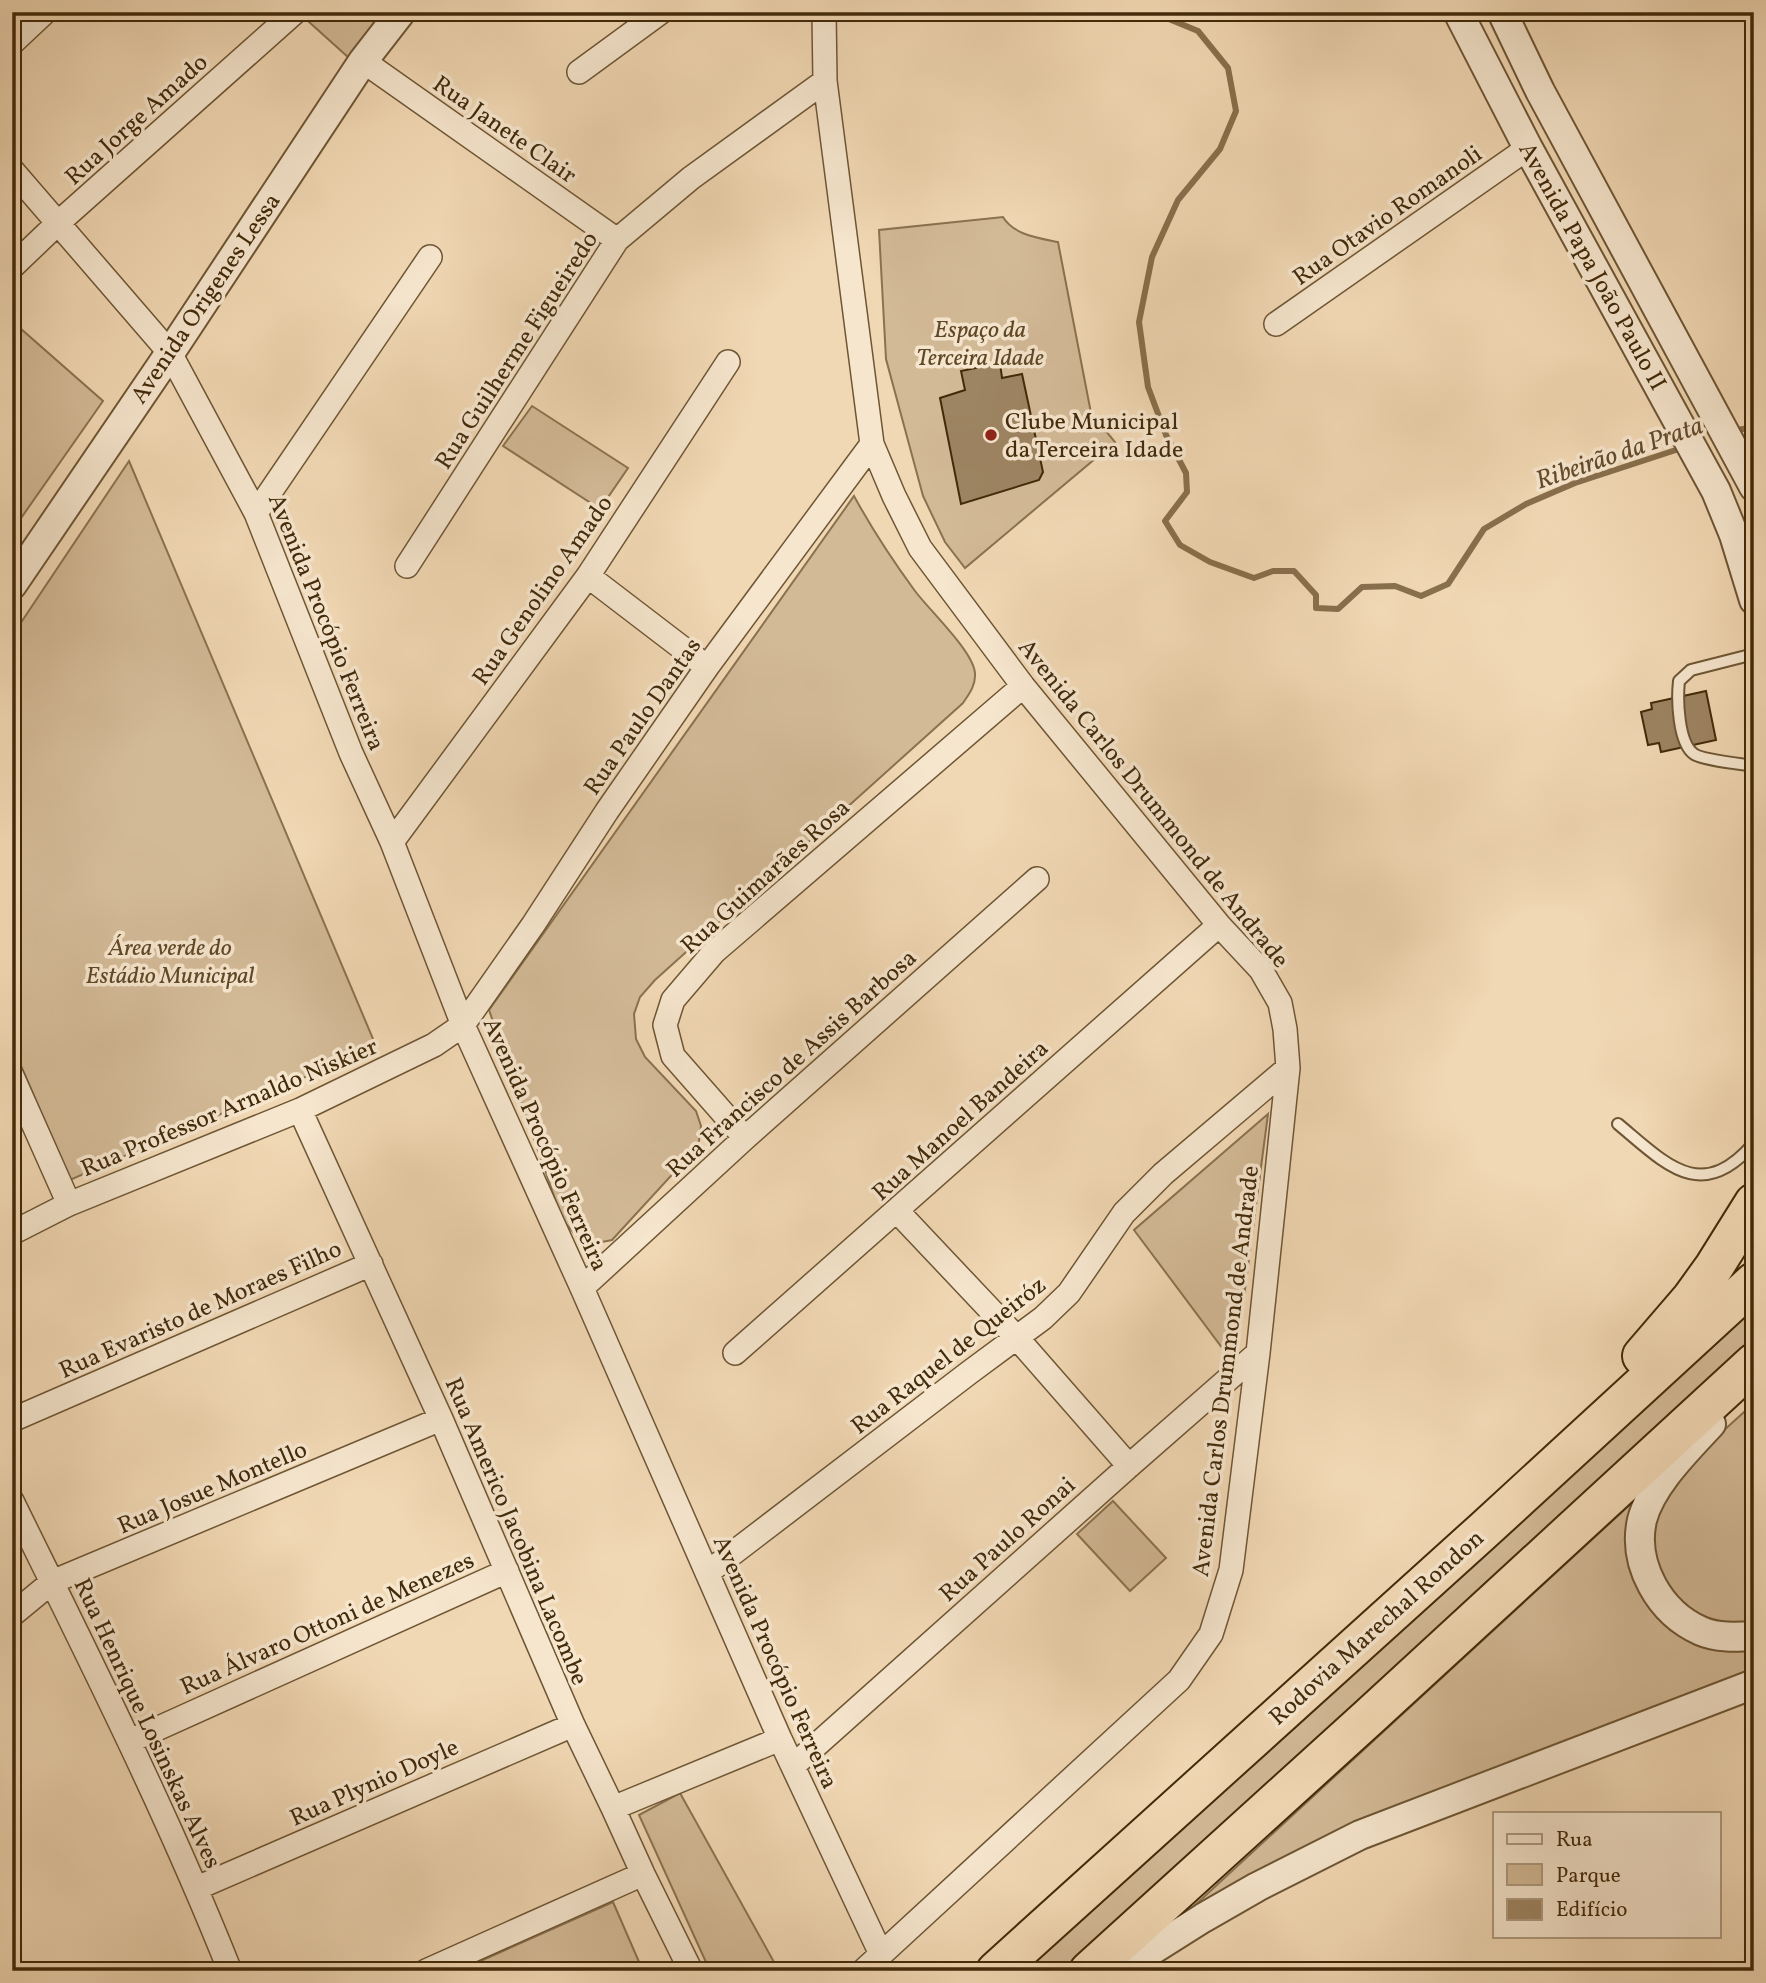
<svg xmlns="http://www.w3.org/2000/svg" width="1766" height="1983" font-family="Vollkorn,serif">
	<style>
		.green { fill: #d3ba97; stroke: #8a7250; stroke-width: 2 }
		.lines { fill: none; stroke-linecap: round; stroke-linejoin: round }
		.stream { stroke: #886f4d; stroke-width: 6 }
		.building { fill: #9d8462; stroke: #422a0a; stroke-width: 2 }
		.service-casing { stroke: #6e5634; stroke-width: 14 }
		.minor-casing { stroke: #6e5634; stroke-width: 26 }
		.tertiary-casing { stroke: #6e5634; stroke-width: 32 }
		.motorway-casing { stroke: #422a0a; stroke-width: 42 }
		.service { stroke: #f6e6ce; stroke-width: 10 }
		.minor { stroke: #f6e6ce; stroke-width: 23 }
		.tertiary { stroke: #f6e6ce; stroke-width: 28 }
		.motorway { stroke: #f1d8b4; stroke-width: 38 }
		.poi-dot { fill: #8f2418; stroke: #f6e6ce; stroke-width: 2.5 }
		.labels { text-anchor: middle; stroke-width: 7; stroke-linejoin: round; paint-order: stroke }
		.street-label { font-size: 24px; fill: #422a0a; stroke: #f6e6ce }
		.park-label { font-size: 24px; font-style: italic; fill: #5f4726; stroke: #f6e6ce }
		.poi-label { font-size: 24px; fill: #422a0a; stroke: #f6e6ce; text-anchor: start }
		.water-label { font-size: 26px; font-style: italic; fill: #654c2c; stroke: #f6e6ce }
	</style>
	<rect width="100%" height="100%" fill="#f1d8b4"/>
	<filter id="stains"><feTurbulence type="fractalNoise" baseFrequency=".00286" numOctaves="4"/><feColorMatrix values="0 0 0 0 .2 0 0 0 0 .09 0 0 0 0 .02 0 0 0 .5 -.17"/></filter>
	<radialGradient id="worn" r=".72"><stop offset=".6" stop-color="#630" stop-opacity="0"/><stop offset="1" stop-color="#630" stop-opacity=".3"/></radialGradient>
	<path class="green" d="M319 12H382L349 58 309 22Z
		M1003 217C1014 235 1038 238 1058 242L1091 413 1115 442 965 568 945 542 923 496 886 359 879 230Z
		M12 321 103 401 12 531Z
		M532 406 628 468 600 509 503 446Z
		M129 461 376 1046 70 1180 12 1045V636Z
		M854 496C872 529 893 561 915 591 930 611 973 651 975 673 976 685 969 694 963 703L655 980 640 997 634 1014 636 1039 645 1057 696 1111 701 1126 699 1141 692 1153 612 1240C584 1247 579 1240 562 1219L489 1010Z
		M1268 1114 1239 1335 1223 1349 1134 1230Z
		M1754 1297V1347L1074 1971H1017Z
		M1754 1403V1625L1718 1624 1692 1614 1672 1597 1658 1573 1651 1526 1658 1507 1690 1461Z
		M1635 1500 1641 1585 1754 1645V1672L1168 1930Z
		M1113 1501 1166 1558 1130 1591 1077 1534Z
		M680 1793 779 1971H710L639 1815Z
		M613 1902 643 1971H458Z"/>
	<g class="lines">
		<path class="stream" d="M1164 12V17L1198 31 1228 68 1236 111 1220 149 1178 200 1152 257 1139 322 1148 387 1166 435 1186 473 1187 492 1165 521 1180 545 1210 562 1254 578 1273 571H1294L1316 595V608L1338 609 1362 587 1395 586 1421 596 1448 584 1484 529 1526 504 1575 483 1682 448
			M1732 431 1754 427"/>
	</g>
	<path class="building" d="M1000 363 1002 378 1022 374 1043 472 1039 480 961 504 940 398 965 390 961 371Z
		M1706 691 1716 740 1661 752 1659 743 1648 745 1641 712 1652 709 1651 703Z
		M12 1911 20 1918 12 1928Z"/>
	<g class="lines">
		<defs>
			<path id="service" d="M1754 654 1691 670 1679 681C1677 699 1678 743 1694 754 1702 760 1742 764 1754 766
				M1618 1124C1665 1163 1701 1205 1754 1143"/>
			<path id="minor" d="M824 12 825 81 872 444 894 496 920 548 1023 686 1219 925 1261 970 1280 1003 1285 1029 1288 1068 1258 1353 1231 1570 1211 1634 1179 1680 863 1971
				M12 43 45 12
				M363 61 617 240
				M579 72 661 12
				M12 170 170 353 256 513 351 753 392 842 463 1025 582 1288 780 1739 881 1954
				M12 267 58 223 295 12
				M1276 324 1528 148
				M256 513 430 257
				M407 566 617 240 691 178 825 81
				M588 576 707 667
				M392 842 588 576 728 362
				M12 1076 69 1204
				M300 1110 441 1419 573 1725 613 1808 643 1874 691 1971
				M745 1138 673 1056 665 1025 673 1000 714 952 1023 686
				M897 1211 1017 1338 1129 1466
				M12 1233 69 1204 300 1110 434 1045 463 1025 533 925 607 811 707 667 872 444
				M582 1288 745 1138 1037 879
				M735 1353 1219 925
				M12 1420 371 1264
				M12 1501C88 1656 166 1810 230 1971
				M707 1573 970 1372 1043 1318 1069 1293 1124 1213 1163 1174 1288 1068
				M12 1615 52 1582 441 1419
				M130 1741 507 1571
				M793 1766 1129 1466 1258 1353
				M613 1808 780 1739
				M197 1888 573 1725
				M426 1971 643 1874"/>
			<path id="tertiary" d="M1458 12 1528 148 1716 491 1734 535 1754 600
				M1502 12 1540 91 1754 487
				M12 585 170 353 363 61 401 12
				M1711 1424C1687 1450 1651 1485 1642 1520 1632 1565 1660 1613 1701 1631 1717 1638 1736 1637 1754 1636
				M1119 1971 1203 1918 1257 1887 1360 1835 1754 1684"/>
			<path id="motorway" d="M1642 1356 1691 1299 1714 1267 1754 1203
				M996 1971 1484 1530 1754 1282
				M1089 1971 1369 1717 1754 1363"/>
		</defs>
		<use href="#service" class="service-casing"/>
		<use href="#minor" class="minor-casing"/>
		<use href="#tertiary" class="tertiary-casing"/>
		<use href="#motorway" class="motorway-casing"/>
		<use href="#service" class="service"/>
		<use href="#minor" class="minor"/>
		<use href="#tertiary" class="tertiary"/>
		<use href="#motorway" class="motorway"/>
	</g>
	<circle class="poi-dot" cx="991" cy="435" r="7"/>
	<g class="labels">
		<g class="street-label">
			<text transform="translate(136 119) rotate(-42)" y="8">Rua Jorge Amado</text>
			<text transform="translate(505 129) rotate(35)" y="8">Rua Janete Clair</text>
			<text transform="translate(1387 215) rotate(-35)" y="8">Rua Otavio Romanoli</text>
			<text transform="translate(1593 266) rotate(61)" y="8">Avenida Papa João Paulo II</text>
			<text transform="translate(205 298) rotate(-56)" y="8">Avenida Origenes Lessa</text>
			<text transform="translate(516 350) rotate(-57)" y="8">Rua Guilherme Figueiredo</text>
			<text transform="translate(542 590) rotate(-55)" y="8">Rua Genolino Amado</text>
			<text transform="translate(327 622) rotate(68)" y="8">Avenida Procópio Ferreira</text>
			<text transform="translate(642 716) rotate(-55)" y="8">Rua Paulo Dantas</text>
			<text transform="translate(1154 803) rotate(51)" y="8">Avenida Carlos Drummond de Andrade</text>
			<text transform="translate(765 876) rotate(-42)" y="8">Rua Guimarães Rosa</text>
			<text transform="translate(791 1063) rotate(-42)" y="8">Rua Francisco de Assis Barbosa</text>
			<text transform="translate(229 1107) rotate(-23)" y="8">Rua Professor Arnaldo Niskier</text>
			<text transform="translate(960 1120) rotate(-42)" y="8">Rua Manoel Bandeira</text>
			<text transform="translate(546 1144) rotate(66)" y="8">Avenida Procópio Ferreira</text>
			<text transform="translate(200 1309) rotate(-24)" y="8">Rua Evaristo de Moraes Filho</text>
			<text transform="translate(948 1355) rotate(-38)" y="8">Rua Raquel de Queiróz</text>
			<text transform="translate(1225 1371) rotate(-83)" y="8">Avenida Carlos Drummond de Andrade</text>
			<text transform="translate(212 1487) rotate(-23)" y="8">Rua Josue Montello</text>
			<text transform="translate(517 1531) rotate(67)" y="8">Rua Americo Jacobina Lacombe</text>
			<text transform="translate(1007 1539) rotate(-42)" y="8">Rua Paulo Ronai</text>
			<text transform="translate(327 1623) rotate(-24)" y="8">Rua Álvaro Ottoni de Menezes</text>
			<text transform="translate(1376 1627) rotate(-42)" y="8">Rodovia Marechal Rondon</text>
			<text transform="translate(776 1662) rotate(66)" y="8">Avenida Procópio Ferreira</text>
			<text transform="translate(148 1723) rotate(65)" y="8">Rua Henrique Losinskas Alves</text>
			<text transform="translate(374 1782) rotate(-24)" y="8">Rua Plynio Doyle</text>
		</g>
		<g class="park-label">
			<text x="980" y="337">Espaço da<tspan x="980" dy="28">Terceira Idade</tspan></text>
			<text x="170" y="955">Área verde do<tspan x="170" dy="28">Estádio Municipal</tspan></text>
		</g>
		<g class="poi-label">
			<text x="1005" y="429">Clube Municipal<tspan x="1005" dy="28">da Terceira Idade</tspan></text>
		</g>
		<g class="water-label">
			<text transform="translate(1619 452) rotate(-19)" y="9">Ribeirão da Prata</text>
		</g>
	</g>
	<rect width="1766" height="1983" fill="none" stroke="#f1d8b4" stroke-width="42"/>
	<rect x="14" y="14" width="1738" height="1955" fill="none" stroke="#422a0a" stroke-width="3.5"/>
	<rect x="21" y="21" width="1724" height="1941" fill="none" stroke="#422a0a" stroke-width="2"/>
	<rect x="1493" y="1812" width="228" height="126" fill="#f6e6ce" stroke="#ae9b80" stroke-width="2"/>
	<rect x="1507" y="1834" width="35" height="10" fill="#f6e6ce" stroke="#ae9b80" stroke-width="2"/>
	<text x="1556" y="1846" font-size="21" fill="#422a0a">Rua</text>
	<rect x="1507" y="1864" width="35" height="21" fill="#d3ba97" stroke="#ae9b80" stroke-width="2"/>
	<text x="1556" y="1882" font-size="21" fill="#422a0a">Parque</text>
	<rect x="1507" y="1899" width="35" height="21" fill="#9d8462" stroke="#ae9b80" stroke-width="2"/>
	<text x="1556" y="1916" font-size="21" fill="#422a0a">Edifício</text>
	<rect width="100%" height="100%" filter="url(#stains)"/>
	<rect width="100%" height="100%" fill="url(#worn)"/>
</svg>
